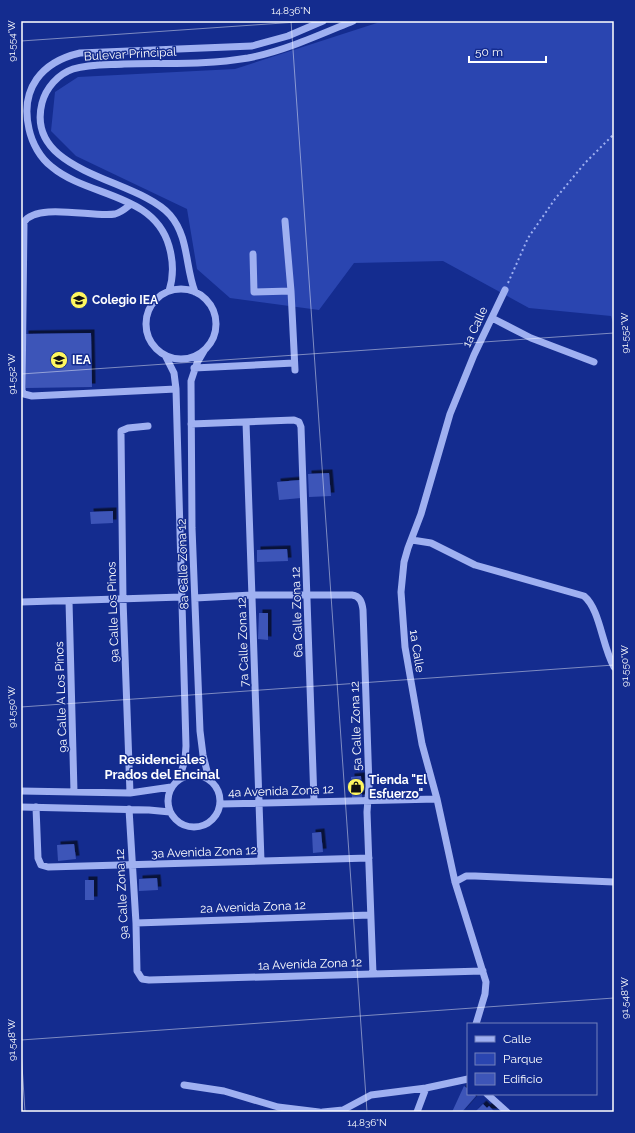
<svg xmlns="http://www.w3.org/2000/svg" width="635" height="1133" font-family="Raleway,sans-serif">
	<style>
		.green { fill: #2a45b0 }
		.building { fill: #3d55b8; filter: url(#shadow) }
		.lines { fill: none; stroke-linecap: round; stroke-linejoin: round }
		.path { stroke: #9fb0f1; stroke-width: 2; stroke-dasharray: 2 3; stroke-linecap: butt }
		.minor { stroke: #9fb0f1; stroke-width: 7 }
		.ticks { fill: none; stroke: #fff; stroke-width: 1; stroke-opacity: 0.45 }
		.labels { text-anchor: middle; stroke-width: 3; stroke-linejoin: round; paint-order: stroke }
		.street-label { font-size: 12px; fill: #fff; stroke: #142c8f }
		.poi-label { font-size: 12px; font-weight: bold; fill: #fff; stroke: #142c8f; text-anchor: start }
		.neighbourhood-label { font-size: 13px; font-weight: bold; fill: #fff; stroke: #142c8f }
		.neatline { fill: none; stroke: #fff; stroke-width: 1.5 }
		.ticks-label { font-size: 10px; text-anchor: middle; fill: #fff }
	</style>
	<defs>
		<filter id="shadow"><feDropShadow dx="3.5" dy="-3.5" stdDeviation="0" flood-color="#0009"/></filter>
	</defs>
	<rect width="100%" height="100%" fill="#142c8f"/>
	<path class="green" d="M383 21H614V326L611 316 529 308 443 261 354 263 319 310 230 298 197 269 187 209 76 156 51 131 55 92 78 77 235 69Z"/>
	<path class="building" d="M91 333 92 387 26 388 25 334Z
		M329 473 331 496 309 497 308 474Z
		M300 480 301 498 279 500 277 482Z
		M113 511V523L91 524 90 512Z
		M287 549 288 561 257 562V550Z
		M259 613H268V640L258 639Z
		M361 776 362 798H352L351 777Z
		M321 832 323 852 313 853 312 833Z
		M74 844 76 859 58 861 57 845Z
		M157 878 158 890 139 891V879Z
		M85 880H94V900H85Z
		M464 1086 468 1089V1094H474L476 1096 462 1112H452Z
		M483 1104 487 1108 489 1106 495 1112H475Z"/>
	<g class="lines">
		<path class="path" d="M508 283 528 238 555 199 585 163 614 134"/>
		<path class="minor" d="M131 204C126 208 122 212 115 214 95 218 37 202 24 222L22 391 24 394 32 396 176 389
			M285 221 291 291 295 370
			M253 254 254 292 291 291
			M146 324a35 35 0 1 1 70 0a35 35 0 1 1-70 0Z
			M169 291C174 276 173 260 169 246 154 193 88 197 52 167 40 158 32 143 29 129 20 89 41 62 80 53L252 46 288 36 323 21
			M195 292C185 266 189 237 170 215 138 178 24 174 42 103 46 88 58 74 73 69 89 64 107 65 124 64 165 63 207 65 248 58 284 51 319 35 353 21
			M492 318 531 338 594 362
			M204 351 197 363 191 381 192 528 200 731 203 755 209 779
			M166 357 174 373 176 389 186 746 185 760 179 779
			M194 368 294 363
			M246 422 261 861
			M191 424 294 420 299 422 301 427 314 801
			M412 540 431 543 475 565 584 596C600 609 602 646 614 667
			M195 598 252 595H352C360 596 362 602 363 610L369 786 367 812 373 974
			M69 601 74 792
			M21 602 182 597
			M168 801a26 26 0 1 1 52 0a26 26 0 1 1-52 0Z
			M21 791 130 793 171 787
			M130 793 123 600 121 434V431L128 428 148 426
			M220 804 437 799
			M21 807 149 810 170 812
			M36 807 38 858 41 865 48 867 369 858
			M129 809 136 923 137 971 142 979 149 980 483 971
			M455 882 466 876H475L614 882
			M136 923 370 915
			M476 1024 485 994 486 982 455 882 437 799 422 744 405 647 401 592 404 562 408 548 421 514 450 414 474 355 505 290
			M184 1085 224 1091 278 1107 319 1112
			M487 1094 507 1112
			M323 1112 343 1110 371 1095 426 1088 468 1079
			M417 1112 426 1088"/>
	</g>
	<path class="ticks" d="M291 21 367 1112M21 41 312 21M21 374 614 333M21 707 614 665M21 1040 614 998M21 1050 25 1112"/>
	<defs>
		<symbol id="school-disc" viewBox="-11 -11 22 22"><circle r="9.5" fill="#fff75f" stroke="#142c8f"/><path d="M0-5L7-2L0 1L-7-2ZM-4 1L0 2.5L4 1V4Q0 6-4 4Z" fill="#111"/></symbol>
		<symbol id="shop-disc" viewBox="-11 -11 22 22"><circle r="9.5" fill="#fff75f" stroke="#142c8f"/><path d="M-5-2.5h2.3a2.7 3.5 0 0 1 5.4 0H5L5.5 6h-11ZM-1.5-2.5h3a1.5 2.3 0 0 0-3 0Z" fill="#111"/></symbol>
	</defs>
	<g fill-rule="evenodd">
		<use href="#school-disc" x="69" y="290" width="20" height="20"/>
		<use href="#school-disc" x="49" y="350" width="20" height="20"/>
		<use href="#shop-disc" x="346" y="777" width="20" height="20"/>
	</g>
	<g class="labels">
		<g class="street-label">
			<text transform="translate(130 54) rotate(-3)" y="4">Bulevar Principal</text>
			<text transform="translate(475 327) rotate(-65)" y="4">1a Calle</text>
			<text transform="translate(183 564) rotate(-92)" y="4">8a Calle Zona 12</text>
			<text transform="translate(113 612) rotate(-92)" y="4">9a Calle Los Pinos</text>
			<text transform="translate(297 612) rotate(-92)" y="4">6a Calle Zona 12</text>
			<text transform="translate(243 642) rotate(-92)" y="4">7a Calle Zona 12</text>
			<text transform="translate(417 651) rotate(81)" y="4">1a Calle</text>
			<text transform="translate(61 697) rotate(-92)" y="4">9a Calle A Los Pinos</text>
			<text transform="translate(356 726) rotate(-92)" y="4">5a Calle Zona 12</text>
			<text transform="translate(281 791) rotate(-2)" y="4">4a Avenida Zona 12</text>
			<text transform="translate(204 852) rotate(-2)" y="4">3a Avenida Zona 12</text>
			<text transform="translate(122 894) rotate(-93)" y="4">9a Calle Zona 12</text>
			<text transform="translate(253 907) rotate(-2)" y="4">2a Avenida Zona 12</text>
			<text transform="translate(310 964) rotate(-2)" y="4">1a Avenida Zona 12</text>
		</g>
		<g class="poi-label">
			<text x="92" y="304">Colegio IEA</text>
			<text x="72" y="364">IEA</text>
			<text x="369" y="784">Tienda "El<tspan x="369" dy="14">Esfuerzo"</tspan></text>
		</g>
		<g class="neighbourhood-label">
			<text x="162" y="764">Residenciales<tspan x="162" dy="15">Prados del Encinal</tspan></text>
		</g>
	</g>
	<rect width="635" height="1133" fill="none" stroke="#142c8f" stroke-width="44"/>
	<rect x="467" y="1023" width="130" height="72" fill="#142c8f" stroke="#7280bc"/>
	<rect x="475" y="1036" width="20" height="6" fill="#9fb0f1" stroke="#7280bc"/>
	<text x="503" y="1043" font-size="12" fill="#ffffff">Calle</text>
	<rect x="475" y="1053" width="20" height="12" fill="#2a45b0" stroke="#7280bc"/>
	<text x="503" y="1063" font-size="12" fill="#ffffff">Parque</text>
	<rect x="475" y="1073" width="20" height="12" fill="#3d55b8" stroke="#7280bc"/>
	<text x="503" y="1083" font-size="12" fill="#ffffff">Edificio</text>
	<path d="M469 56v6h77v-6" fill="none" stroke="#ffffff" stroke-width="2"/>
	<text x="475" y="56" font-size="12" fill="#ffffff" stroke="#142c8f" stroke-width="3" paint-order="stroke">50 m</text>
	<rect x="22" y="22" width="591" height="1089" class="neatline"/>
	<g class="ticks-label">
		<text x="291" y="14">14.836°N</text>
		<text transform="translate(11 41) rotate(-90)" y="4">91.554°W</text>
		<text transform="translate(624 333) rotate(-90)" y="4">91.552°W</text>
		<text transform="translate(11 374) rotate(-90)" y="4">91.552°W</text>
		<text transform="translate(624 666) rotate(-90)" y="4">91.550°W</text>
		<text transform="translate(11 707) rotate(-90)" y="4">91.550°W</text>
		<text transform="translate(624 998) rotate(-90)" y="4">91.548°W</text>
		<text transform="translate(11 1040) rotate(-90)" y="4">91.548°W</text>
		<text x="367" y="1126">14.836°N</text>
	</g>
</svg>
